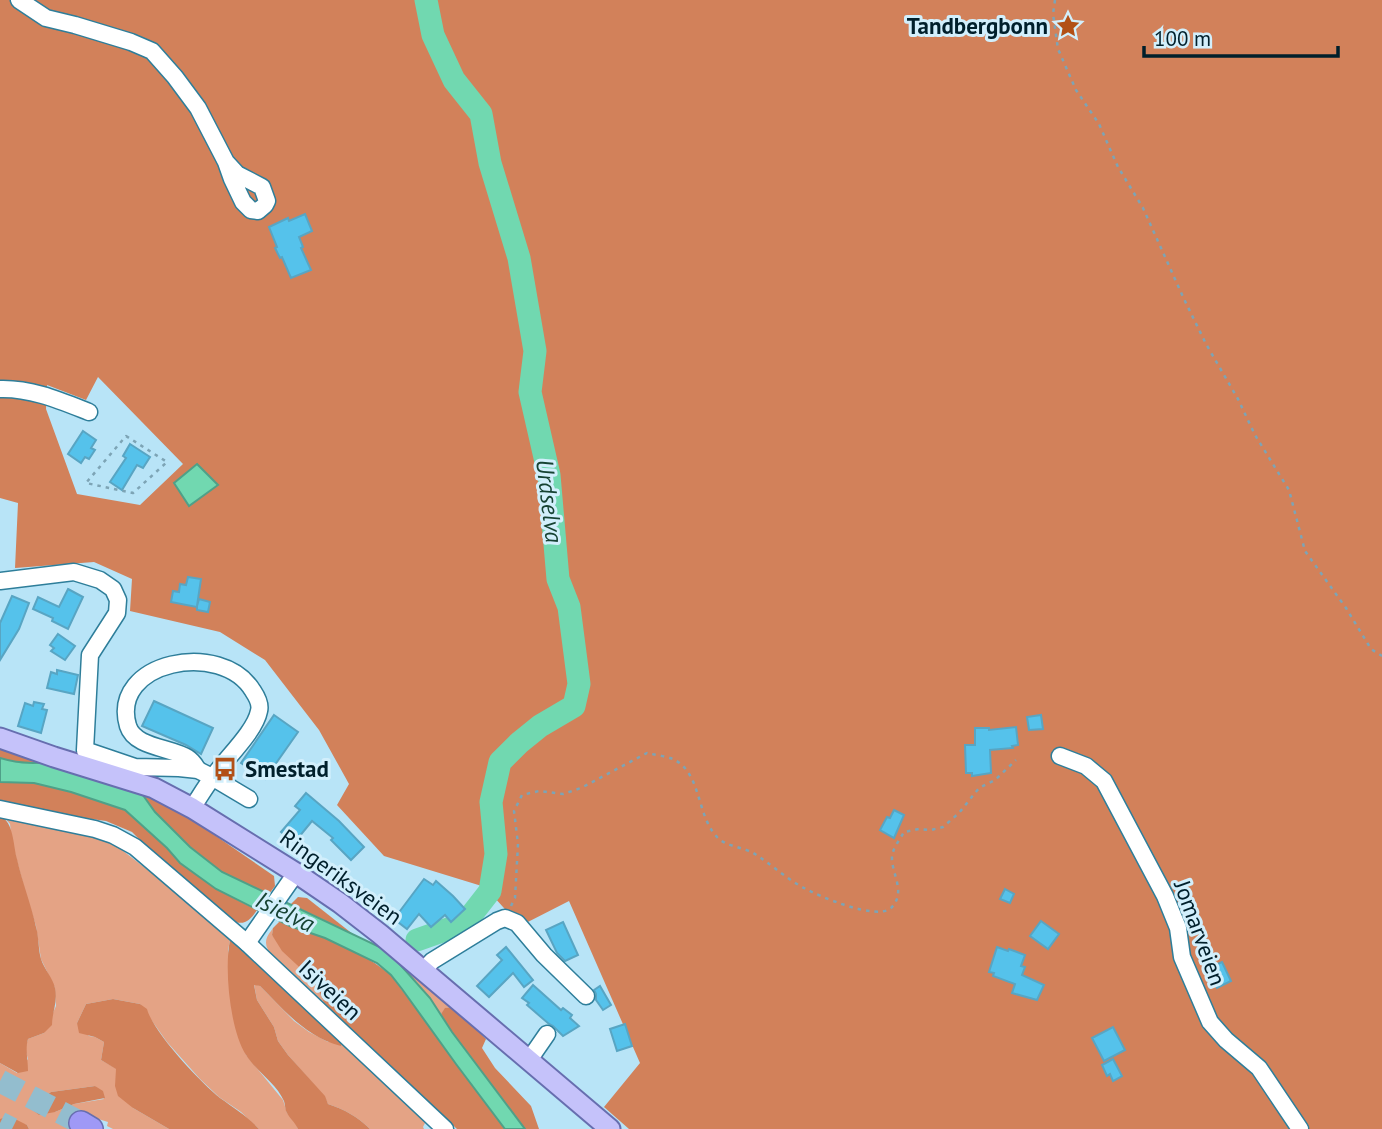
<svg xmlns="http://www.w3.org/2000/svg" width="1382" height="1129" font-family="'PT Sans',sans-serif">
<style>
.green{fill:#e4a385;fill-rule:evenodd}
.forest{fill:#d2815a;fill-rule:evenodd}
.water{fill:#71d8b0;stroke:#4fa088;stroke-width:2}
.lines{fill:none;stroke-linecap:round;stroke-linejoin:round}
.river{stroke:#71d8b0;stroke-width:23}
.building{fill:#55c2eb;stroke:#58a5c3;stroke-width:2}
.highway-tunnel{stroke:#93bdce;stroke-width:23;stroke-dasharray:23 11;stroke-linecap:butt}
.minor-casing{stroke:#2e7e9a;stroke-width:19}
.major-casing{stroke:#676eaf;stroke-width:23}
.highway-casing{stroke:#676eaf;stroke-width:26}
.path{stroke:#7da4b5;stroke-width:2.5;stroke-dasharray:3.5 5;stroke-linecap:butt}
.minor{stroke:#fff;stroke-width:16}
.major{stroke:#c5c2fa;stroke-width:19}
.highway{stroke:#9f99f6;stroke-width:23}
.labels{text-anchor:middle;stroke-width:6;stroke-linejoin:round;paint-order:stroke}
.poi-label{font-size:23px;font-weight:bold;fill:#001f2b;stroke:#d2effc;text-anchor:end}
.street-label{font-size:23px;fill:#001f2b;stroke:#d2effc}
.water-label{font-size:24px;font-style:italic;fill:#164333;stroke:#d2effc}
</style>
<rect width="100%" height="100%" fill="#b8e4f7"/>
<g class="green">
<path d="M4,817L92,835L109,840L175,891L230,940L228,950L246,1055L283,1100L287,1113L296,1123L298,1129H259L241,1112L219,1097L200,1079L167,1042L140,1004L113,999L86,1004L77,1023L89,1036L95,1037L104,1042L101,1060L117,1069L133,1108L169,1129H113L107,1126L108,1122L92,1117L77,1129H29L27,1125L0,1119V1063L17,1073L28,1059L25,1049L28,1039L44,1033L56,1006L55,988L41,959L36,926L25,891L12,842L10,824ZM95,1086L104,1099L74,1104L55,1112L41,1098L51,1092Z"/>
<path d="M273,928L272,935L310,977L318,989L326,1008C313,995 266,959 266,943C266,936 270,933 273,928Z"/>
<polygon points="388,951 453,1007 446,1008 441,1014 430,998"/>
<path d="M254,984L260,986L294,1021L309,1032L328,1042L342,1041L427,1119L423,1127L424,1129H370C357,1116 345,1110 328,1104L324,1096L288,1055L278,1041L274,1027L257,1000Z"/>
</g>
<g class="forest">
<path d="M0,0H1382V1129H629L604,1107L640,1063L569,901L520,926L485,887L384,856L337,805L349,784L319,730L265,660L220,632L130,611L132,579L94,562L15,568L18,503L0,498ZM98,377L183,464L140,505L77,494L46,409L47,385L86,400Z"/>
<path d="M0,746L48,762C32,764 16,763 0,758Z"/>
<path d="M9,781L34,783L71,792L125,810L167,848L180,863L216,889L257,910C250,920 245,926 232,921L164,864L132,832L106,821L70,816L0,803V782Z"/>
<polygon points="140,791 184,814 274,876 275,886 269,894 222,872 190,847 155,812"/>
<path d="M0,816C14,822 13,845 17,859C22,882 31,904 36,927C39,937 38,949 41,959C44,969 53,978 55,988C58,1002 52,1012 52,1025L44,1033L28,1039C25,1050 28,1059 28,1071L18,1073L0,1063Z"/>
<polygon points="298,897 307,898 354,935 291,904"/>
<path d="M280,921C294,928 308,932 322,937C347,946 371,959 391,975L505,1129H457L326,1008L318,989L310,977L282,951L272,935L273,928Z"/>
<path d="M230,940L342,1041L341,1046C306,1037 285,1011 260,986L254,985L257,1000L274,1027L278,1041L288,1055L325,1096L328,1104C345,1110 357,1116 370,1129H298C295,1122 289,1118 286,1111C285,1108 285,1104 284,1101C276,1083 256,1071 246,1055C230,1030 224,969 230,940Z"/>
<path d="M113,999L140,1004L147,1009C153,1032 200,1082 220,1098C234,1108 247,1116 259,1129H169L133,1108L118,1096L115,1086L116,1069L101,1060L104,1042L95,1037L79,1033L77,1023L86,1004Z"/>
<polygon points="453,1007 486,1039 482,1048 495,1068 531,1106 539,1129 525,1129 452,1032 441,1014 445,1008"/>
<polygon points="95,1086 103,1091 105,1098 74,1104 55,1112 39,1115 34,1111 32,1104 51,1092"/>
<polygon points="9,1116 27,1125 29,1129 0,1129 0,1119"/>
</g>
<g class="water">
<polygon points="197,464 218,485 189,506 174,483"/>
<path d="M0,758C16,763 32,764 48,762L140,791L155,812L190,847L222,872L388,951L430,998L452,1032L525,1129H505L456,1064L402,989L391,975L377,963L325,938L290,926L216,889L180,863L167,848L125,810L71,792L34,783L0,782Z"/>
</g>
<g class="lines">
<polyline class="river" points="417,940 465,923 490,891 496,854 491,802 500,762 519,743 540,726 574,706 579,684 569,607 558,579 549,475 530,392 535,351 519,258 490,163 481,114 454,80 433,35 426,0"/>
</g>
<g class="building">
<polygon points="305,214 312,231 299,237 303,247 301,248 311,270 291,278 282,257 280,258 275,248 277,247 269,227 288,218 289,221"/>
<polygon points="83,431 96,440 91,448 95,450 89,459 85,457 81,463 68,454"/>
<polygon points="130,444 150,457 143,468 137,465 122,490 110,482 126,458 123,456"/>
<polygon points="188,577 201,579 197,606 199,599 210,602 208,612 197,610 197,607 171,602 173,591 179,592 180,584 186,585"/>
<polygon points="68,589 83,597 68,629 52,621 53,618 33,609 38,597 59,607"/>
<polygon points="12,596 29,603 19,629 0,660 0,623"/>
<polygon points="58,634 75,646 65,660 51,651 54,648 50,645"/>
<polygon points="57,670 78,675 74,694 47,688 51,672 57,674"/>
<polygon points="154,701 213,728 201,754 186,745 142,726"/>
<polygon points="34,702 44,704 42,709 47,710 41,733 18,726 25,703 33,706"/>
<polygon points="274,715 298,732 265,779 241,763"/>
<polygon points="1041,715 1043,729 1029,730 1027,717"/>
<polygon points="1016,727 1018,745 1012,746 1013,748 990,750 991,773 972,776 972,773 966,773 965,745 975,745 975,728 989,728 989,730"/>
<polygon points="306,793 339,821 364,847 351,860 331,840 333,838 312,821 294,843 281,832 300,810 295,806"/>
<polygon points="894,810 904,815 894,838 880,830 887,817 890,818"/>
<polygon points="424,879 433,885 436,881 453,896 465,909 451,922 445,915 431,927 419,914 407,929 394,919"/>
<polygon points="1005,889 1014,894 1010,903 1000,899"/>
<polygon points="1041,921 1059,934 1048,949 1030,936"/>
<polygon points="563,922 578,955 565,961 557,953 546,930"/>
<polygon points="506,947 533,980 524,987 513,973 489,997 477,986 502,960 497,955"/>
<polygon points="997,947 1008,951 1009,949 1025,955 1021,966 1025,967 1022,975 1044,985 1037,1000 1012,993 1015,984 993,976 994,973 989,972"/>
<polygon points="1222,962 1231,981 1217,988 1208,968"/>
<polygon points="533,985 561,1010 563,1008 572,1015 570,1018 579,1026 563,1036 553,1026 549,1024 527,1005 529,1003 522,998"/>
<polygon points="600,986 611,1005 603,1010 596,1000 596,994 594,990"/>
<polygon points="625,1024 632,1046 617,1051 610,1029"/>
<polygon points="1113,1027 1125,1050 1104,1061 1092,1038"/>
<polygon points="1113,1059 1122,1076 1113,1081 1110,1074 1107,1076 1102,1065"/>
</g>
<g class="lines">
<g class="highway-tunnel">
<polyline points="0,1081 81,1123"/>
<polyline points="0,1123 12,1129"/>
</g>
<g class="minor-casing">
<g id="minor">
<polyline points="19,0 46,18 75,25 131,42 152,51 175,77 198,108 226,162 232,179 243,202 251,210 258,211 265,205 267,201 262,187 237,174 226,162"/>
<path d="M0,389C31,388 61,401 89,412"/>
<polyline points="0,581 74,572 100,580 113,589 118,600 117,613 90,655 85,750 135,767 179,768 198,770 212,777 249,799"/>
<polyline points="1060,756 1086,766 1104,781 1165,896 1178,928 1182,957 1210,1022 1226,1040 1259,1068 1300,1129"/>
<path d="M192,808C199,798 205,787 213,777C225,759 255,732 259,711C261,704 257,697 253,691C222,639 109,661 128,726C135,748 171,747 188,758C193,761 195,765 198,770"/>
<polyline points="0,809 95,829 113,835 135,847 247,943 445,1129"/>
<polyline points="247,943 296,873"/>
<polyline points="424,970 432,961 497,921 505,918 517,923 544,955 586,996"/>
<polyline points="529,1060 547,1034"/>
</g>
</g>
<g class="major-casing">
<polyline id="major" points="0,738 54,757 154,788 192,808 296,873 340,903 380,934 610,1129"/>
</g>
<g class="highway-casing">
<polyline id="highway" points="81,1123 91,1129"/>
</g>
<g class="path">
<polyline points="1055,0 1053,14 1058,49 1076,90 1099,124 1118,167 1143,208 1184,299 1206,344 1238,399 1255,435 1289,490 1305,551 1346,608 1371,649 1382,656"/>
<polygon points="126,436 167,462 133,493 86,483"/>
<path d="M511,906L515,898L518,844L514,811L522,795L539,791L563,794L581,788L647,753C655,755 665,756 673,759C702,773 696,815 717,837C726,847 744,847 755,854C772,865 787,879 804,888C818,896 877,921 891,908C907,892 891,874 892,856C893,848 900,839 904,832L919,829L931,830L943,827L959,813L979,788L995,780L1016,760"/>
</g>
<use href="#minor" class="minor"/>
<use href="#major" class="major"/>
<use href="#highway" class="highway"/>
</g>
<defs>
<g id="sight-bare" transform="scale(1.89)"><path d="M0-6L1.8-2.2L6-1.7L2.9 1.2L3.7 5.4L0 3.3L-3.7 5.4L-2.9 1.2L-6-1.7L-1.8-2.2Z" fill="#b25016" stroke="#d2effc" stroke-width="2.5" paint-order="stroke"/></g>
<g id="bus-bare" transform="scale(1.89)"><path d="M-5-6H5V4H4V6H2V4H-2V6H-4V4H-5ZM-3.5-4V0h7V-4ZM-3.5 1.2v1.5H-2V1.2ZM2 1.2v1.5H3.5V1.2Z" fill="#b25016" stroke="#d2effc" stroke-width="2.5" paint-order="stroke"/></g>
</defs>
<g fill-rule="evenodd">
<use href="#sight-bare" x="1068" y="26"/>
<use href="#bus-bare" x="225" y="769"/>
</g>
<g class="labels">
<g class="poi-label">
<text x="1048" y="34">Tandbergbonn</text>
<text x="245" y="777" text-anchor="start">Smestad</text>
</g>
<g class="street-label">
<text transform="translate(341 877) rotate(36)" y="8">Ringeriksveien</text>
<text transform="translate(1200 933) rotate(70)" y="8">Jomarveien</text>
<text transform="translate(330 990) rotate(43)" y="8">Isiveien</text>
</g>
<g class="water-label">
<text transform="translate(549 501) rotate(83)" y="8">Urdselva</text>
<text transform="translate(285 912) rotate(26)" y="8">Isielva</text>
</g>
</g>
<path d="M1144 46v10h194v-10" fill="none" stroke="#001f2b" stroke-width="3.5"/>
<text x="1154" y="46" font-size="21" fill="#001f2b" stroke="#d2effc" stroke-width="5" paint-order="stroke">100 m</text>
</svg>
